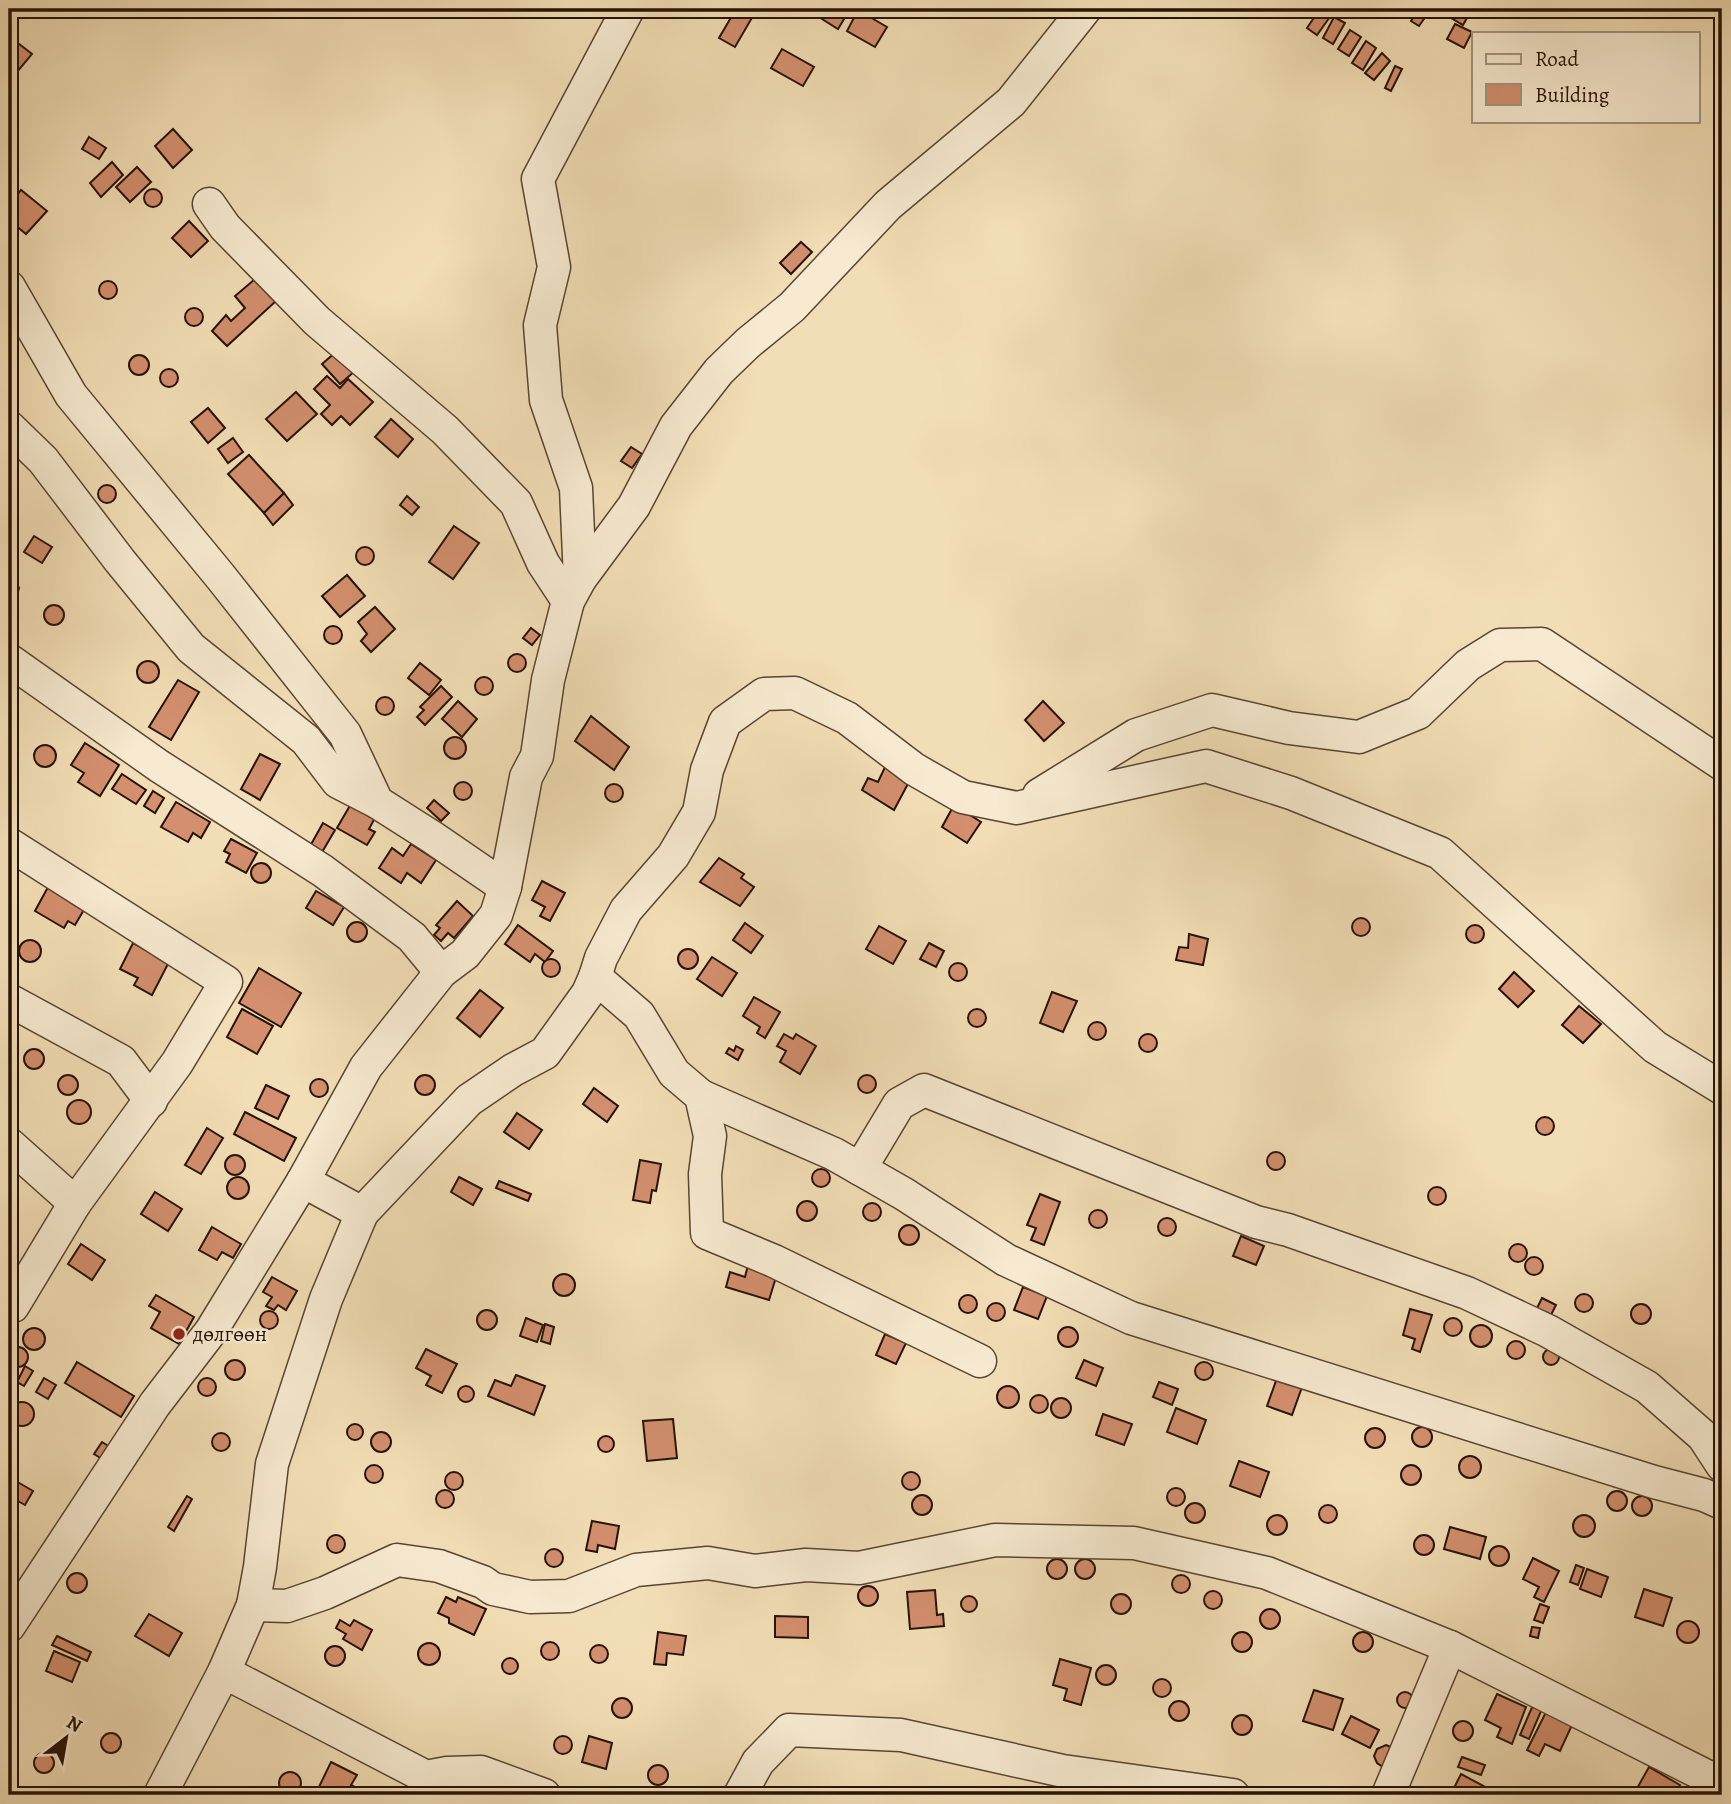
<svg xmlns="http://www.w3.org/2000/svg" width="1731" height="1804" font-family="Alegreya,serif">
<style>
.building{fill:#d38f6e;stroke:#251206;stroke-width:2}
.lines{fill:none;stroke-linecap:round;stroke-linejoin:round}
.minor-casing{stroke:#584532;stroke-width:35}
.minor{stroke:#f7ead0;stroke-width:32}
.poi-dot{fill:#8f2418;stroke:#f7ead0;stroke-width:2.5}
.labels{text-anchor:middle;stroke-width:5;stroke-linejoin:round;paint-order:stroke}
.poi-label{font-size:21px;fill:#251206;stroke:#f7ead0;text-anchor:start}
</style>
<rect width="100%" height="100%" fill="#f2deb6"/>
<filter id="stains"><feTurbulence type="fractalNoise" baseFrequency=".00286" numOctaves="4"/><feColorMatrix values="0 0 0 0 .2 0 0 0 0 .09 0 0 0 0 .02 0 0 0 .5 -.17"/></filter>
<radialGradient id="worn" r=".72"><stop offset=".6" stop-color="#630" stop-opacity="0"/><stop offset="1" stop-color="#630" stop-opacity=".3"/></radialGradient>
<g class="building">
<polygon points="736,9 757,9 735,47 719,38"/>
<polygon points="828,9 850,9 838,29 822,19"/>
<polygon points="1320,9 1332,14 1317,35 1307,28"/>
<polygon points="1419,9 1431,9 1419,26 1411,21"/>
<polygon points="1443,9 1472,9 1463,25 1441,12"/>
<polygon points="858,10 887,27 875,47 847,31"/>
<polygon points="1334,17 1345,23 1333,44 1323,38"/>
<polygon points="1455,24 1472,32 1464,48 1447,39"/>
<polygon points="1350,30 1361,37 1349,56 1338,49"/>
<polygon points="14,40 32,54 17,72 9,65 9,46"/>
<polygon points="1366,41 1376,48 1363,70 1352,63"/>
<polygon points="782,49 814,67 803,86 771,68"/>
<polygon points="1382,53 1390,61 1374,80 1365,73"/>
<polygon points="1395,66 1402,69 1391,91 1385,88"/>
<polygon points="173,129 192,150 173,168 155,146"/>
<polygon points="89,137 106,148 99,159 82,149"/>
<polygon points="112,162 123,175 101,197 90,183"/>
<polygon points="137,167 151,182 130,202 116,187"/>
<polygon points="9,188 17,195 21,190 47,211 26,234 9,220"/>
<circle cx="153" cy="198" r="9"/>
<polygon points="189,221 208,241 191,257 172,238"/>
<polygon points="801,242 812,252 791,274 780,263"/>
<polygon points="255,279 276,301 227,346 212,331 226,315 231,321 245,308 235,296"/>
<circle cx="108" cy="290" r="9"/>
<circle cx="194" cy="317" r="9"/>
<polygon points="337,351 355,371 340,384 322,364"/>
<circle cx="139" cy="365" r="10"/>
<circle cx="169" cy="378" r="9"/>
<polygon points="327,376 340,388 348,379 373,402 350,425 341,416 332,425 321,414 330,405 314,389"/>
<polygon points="296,392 317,414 287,441 266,419"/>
<polygon points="208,408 225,428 208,443 191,422"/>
<polygon points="391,419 413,439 398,457 375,437"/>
<polygon points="233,438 243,452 228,463 218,449"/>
<polygon points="631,447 642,454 632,468 621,461"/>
<polygon points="249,455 284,493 264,513 228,474"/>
<polygon points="9,470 14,473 17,478 15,485 9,489"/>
<circle cx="107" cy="494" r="9"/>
<polygon points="284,493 293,505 273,525 264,513"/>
<polygon points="407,496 419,507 412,515 400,505"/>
<polygon points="454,526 479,543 453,579 429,562"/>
<polygon points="34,536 52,547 42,563 24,552"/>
<circle cx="365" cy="556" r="9"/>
<polygon points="347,575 365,596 340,617 322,596"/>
<polygon points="9,577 16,581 19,588 17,595 9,600"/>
<circle cx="54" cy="615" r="10"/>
<polygon points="375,607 395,629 371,652 361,641 367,634 358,622"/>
<circle cx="333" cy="635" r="9"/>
<polygon points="531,628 540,635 532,645 523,638"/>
<circle cx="517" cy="663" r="9"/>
<circle cx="148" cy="672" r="11"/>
<polygon points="420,663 441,680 429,695 408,678"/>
<circle cx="484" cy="686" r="9"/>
<polygon points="178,680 199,692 171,740 149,727"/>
<polygon points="441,686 452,697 425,725 417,717 424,710 420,707"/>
<circle cx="385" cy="706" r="9"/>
<polygon points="458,701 477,719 462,737 442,719"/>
<polygon points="1043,701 1064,723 1044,741 1025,720"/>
<polygon points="591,716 629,747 614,770 575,741"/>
<circle cx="455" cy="748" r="11"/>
<polygon points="85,743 119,765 100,796 78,782 84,773 71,765"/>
<circle cx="45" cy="756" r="11"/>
<polygon points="260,754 280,764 260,800 241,789"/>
<polygon points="885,767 910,780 894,810 862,790 868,778 878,782"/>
<polygon points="122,774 146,790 136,804 112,789"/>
<circle cx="463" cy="791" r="9"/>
<circle cx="614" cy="793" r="9"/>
<polygon points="153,791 164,798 155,813 144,806"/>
<polygon points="434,800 449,813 441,821 427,808"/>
<polygon points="176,802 210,822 201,838 193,833 188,842 161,827"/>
<polygon points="352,802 376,816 369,829 375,832 367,845 337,828"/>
<polygon points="954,805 981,822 967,843 942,827"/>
<polygon points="323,823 335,830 321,854 309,848"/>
<polygon points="231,839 257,853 246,873 226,862 230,854 224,851"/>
<polygon points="411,844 436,860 421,883 407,873 401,883 379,868 392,848 403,856"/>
<polygon points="719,858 744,874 741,878 754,887 740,906 700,882"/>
<circle cx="261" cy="873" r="10"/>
<polygon points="542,881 565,893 550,921 540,916 545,907 532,900"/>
<polygon points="48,887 85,908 75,925 68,921 64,928 35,911"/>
<polygon points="316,891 344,907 333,925 306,908"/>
<polygon points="457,901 473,916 454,938 448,933 441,941 434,935 440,928 436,925"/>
<circle cx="1361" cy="927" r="9"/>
<circle cx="357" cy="932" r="10"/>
<polygon points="745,923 763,936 751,953 733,940"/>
<circle cx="1475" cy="934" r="9"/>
<polygon points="518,925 553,951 545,962 535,954 530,962 505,944"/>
<polygon points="879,926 906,941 893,964 866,949"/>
<polygon points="1189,934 1208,939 1203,965 1176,960 1179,947 1188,948"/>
<circle cx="30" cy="951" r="11"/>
<polygon points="133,943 169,962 152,995 134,985 138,978 120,969"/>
<polygon points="929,943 944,951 936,967 920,959"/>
<circle cx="688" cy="959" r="10"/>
<polygon points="712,957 737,973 722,996 697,979"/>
<circle cx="551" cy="968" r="9"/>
<circle cx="958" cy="972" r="9"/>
<polygon points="259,968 301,993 281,1027 239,1003"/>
<polygon points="1514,972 1534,991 1518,1007 1499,989"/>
<polygon points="480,990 503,1008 480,1037 457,1018"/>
<polygon points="1052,992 1077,1001 1063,1032 1040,1023"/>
<polygon points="754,997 780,1012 765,1038 757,1033 760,1027 743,1016"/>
<polygon points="1579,1006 1601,1024 1583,1043 1562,1025"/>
<circle cx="977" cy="1018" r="9"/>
<polygon points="242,1009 273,1026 257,1054 227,1037"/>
<circle cx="1097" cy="1031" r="9"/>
<polygon points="784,1034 793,1039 796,1034 816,1046 800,1074 780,1062 786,1051 777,1046"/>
<circle cx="1148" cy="1043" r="9"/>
<polygon points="736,1046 743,1050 738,1060 726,1053 729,1048 734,1051"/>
<circle cx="34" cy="1059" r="10"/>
<circle cx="867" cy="1084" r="9"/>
<circle cx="68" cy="1085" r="10"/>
<circle cx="425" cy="1085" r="10"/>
<circle cx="319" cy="1088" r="9"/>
<polygon points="266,1085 289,1096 278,1119 255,1108"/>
<polygon points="594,1088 618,1106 607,1122 583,1104"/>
<circle cx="79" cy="1112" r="12"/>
<polygon points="245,1112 296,1138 284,1161 234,1134"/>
<polygon points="517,1113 542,1130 529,1149 504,1132"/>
<circle cx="1545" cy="1126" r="9"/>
<polygon points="207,1128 223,1138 201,1174 185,1165"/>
<circle cx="1276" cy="1161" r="9"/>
<circle cx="235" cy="1165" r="10"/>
<polygon points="640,1160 661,1164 656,1191 652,1190 650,1203 633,1200"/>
<circle cx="821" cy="1178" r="9"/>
<polygon points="459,1177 482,1189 473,1205 451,1192"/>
<circle cx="238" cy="1188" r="11"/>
<polygon points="499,1181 531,1194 528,1201 496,1188"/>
<circle cx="1437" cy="1196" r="9"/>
<polygon points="155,1192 182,1209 168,1231 141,1214"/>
<polygon points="1040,1194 1060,1202 1044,1245 1031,1240 1036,1228 1027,1225"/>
<circle cx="807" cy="1211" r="10"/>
<circle cx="872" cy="1212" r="9"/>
<circle cx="1098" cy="1219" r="9"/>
<circle cx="1167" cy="1227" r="9"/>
<circle cx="909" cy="1235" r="10"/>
<polygon points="212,1227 241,1244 233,1258 222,1252 217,1260 199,1250"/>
<polygon points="1241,1236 1264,1246 1256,1265 1233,1256"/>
<circle cx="1518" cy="1253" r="9"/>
<polygon points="81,1244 105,1260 92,1280 68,1264"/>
<circle cx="1534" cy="1266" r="9"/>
<polygon points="748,1265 777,1274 769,1300 726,1287 730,1272 745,1277"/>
<circle cx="564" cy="1285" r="11"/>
<polygon points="272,1277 297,1291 286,1310 278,1305 274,1310 266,1306 272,1297 263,1292"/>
<polygon points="1023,1287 1047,1296 1038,1319 1014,1310"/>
<circle cx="1584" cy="1303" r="9"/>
<circle cx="968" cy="1304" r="9"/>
<polygon points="156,1295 194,1317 179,1344 151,1328 160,1312 149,1306"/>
<polygon points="1542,1298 1556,1305 1550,1317 1536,1310"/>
<circle cx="996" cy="1312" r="9"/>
<circle cx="1641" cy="1314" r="10"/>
<polygon points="1410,1309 1432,1315 1420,1352 1412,1349 1415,1339 1403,1335"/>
<circle cx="487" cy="1320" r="10"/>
<circle cx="269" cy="1320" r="9"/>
<polygon points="526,1318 543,1325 537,1342 520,1336"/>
<circle cx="1453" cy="1327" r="9"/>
<polygon points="545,1324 554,1327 550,1344 541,1341"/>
<circle cx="1481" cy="1336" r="11"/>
<circle cx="1068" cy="1337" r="10"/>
<circle cx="34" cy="1339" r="11"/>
<polygon points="885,1334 906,1343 896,1364 876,1355"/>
<circle cx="1516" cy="1350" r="9"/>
<circle cx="18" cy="1357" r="10"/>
<polygon points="426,1349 457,1364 442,1393 426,1385 431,1376 416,1368"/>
<circle cx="1551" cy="1357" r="8"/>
<circle cx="235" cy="1370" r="10"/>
<polygon points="1084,1360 1103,1368 1096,1386 1076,1378"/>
<polygon points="77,1362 134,1396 121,1417 65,1383"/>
<circle cx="1204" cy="1371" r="9"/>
<polygon points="25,1366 33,1371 24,1386 17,1382"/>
<polygon points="516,1375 545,1386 534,1415 488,1396 495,1380 511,1386"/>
<circle cx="207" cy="1387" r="9"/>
<polygon points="44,1378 56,1385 48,1399 36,1392"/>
<polygon points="1277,1378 1302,1387 1292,1415 1267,1406"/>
<polygon points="1159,1382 1178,1389 1172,1405 1153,1397"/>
<circle cx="466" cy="1394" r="8"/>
<circle cx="1008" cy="1397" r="11"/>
<circle cx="1039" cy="1404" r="9"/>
<circle cx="1061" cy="1408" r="10"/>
<circle cx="22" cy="1414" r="12"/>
<polygon points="1176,1408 1206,1420 1197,1444 1167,1432"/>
<polygon points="1103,1414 1132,1424 1124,1445 1096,1435"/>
<polygon points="673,1419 677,1458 647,1461 643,1421"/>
<circle cx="355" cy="1432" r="8"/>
<circle cx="1422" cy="1437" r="10"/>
<circle cx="1375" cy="1438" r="10"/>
<circle cx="381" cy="1442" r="10"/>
<circle cx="221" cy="1442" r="9"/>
<circle cx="606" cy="1444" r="8"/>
<polygon points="102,1442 110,1447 102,1459 94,1454"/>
<circle cx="1470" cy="1467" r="11"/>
<polygon points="1239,1461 1269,1472 1260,1497 1230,1486"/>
<circle cx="374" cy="1474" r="9"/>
<circle cx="1411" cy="1475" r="10"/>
<circle cx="911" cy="1481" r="9"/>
<circle cx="454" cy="1481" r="9"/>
<polygon points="9,1477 33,1491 25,1505 9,1496"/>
<circle cx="1176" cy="1497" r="9"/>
<circle cx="445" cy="1499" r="9"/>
<circle cx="1617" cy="1501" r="10"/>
<circle cx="922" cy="1505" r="10"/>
<circle cx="1642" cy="1506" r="10"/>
<polygon points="187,1496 192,1499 174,1531 168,1527"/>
<circle cx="1195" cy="1513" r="10"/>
<circle cx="1328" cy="1514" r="9"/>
<circle cx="1277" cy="1525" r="10"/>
<circle cx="1584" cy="1526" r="11"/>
<polygon points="592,1521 619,1526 615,1549 598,1545 597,1552 586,1550"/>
<polygon points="1450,1527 1486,1537 1480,1559 1444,1549"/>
<circle cx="336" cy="1544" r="9"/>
<circle cx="1424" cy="1545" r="10"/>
<circle cx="1499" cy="1556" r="10"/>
<circle cx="554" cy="1558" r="9"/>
<polygon points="1533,1558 1559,1571 1544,1602 1534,1597 1539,1587 1523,1579"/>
<circle cx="1085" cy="1569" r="10"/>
<circle cx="1057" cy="1569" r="10"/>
<polygon points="1576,1565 1584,1568 1578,1585 1570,1582"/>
<polygon points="1587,1569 1608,1577 1601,1597 1580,1589"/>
<circle cx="77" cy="1583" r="10"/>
<circle cx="1181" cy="1584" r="9"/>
<circle cx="868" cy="1596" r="10"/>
<polygon points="1644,1589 1672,1598 1663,1626 1635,1617"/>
<polygon points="935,1590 937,1615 943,1614 944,1626 910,1629 907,1592"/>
<circle cx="1213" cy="1600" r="9"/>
<circle cx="1121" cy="1604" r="10"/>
<circle cx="969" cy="1604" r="8"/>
<polygon points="446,1597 456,1602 458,1597 486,1609 474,1635 449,1623 449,1618 438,1613"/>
<polygon points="1540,1604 1549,1607 1543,1623 1534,1620"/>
<circle cx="1270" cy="1619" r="10"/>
<polygon points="149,1614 182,1633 169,1656 135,1636"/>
<polygon points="775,1616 808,1617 808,1638 775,1637"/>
<polygon points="340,1620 350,1626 354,1620 372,1630 362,1650 343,1639 346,1634 336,1628"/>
<circle cx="1688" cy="1632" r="11"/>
<polygon points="1532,1627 1540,1628 1538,1638 1530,1636"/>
<circle cx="1363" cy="1642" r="10"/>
<circle cx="1242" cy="1642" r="10"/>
<polygon points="658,1632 686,1636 683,1655 667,1653 666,1665 654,1664"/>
<polygon points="57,1636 91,1652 87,1661 52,1645"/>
<circle cx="550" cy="1651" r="9"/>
<circle cx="429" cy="1654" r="11"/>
<circle cx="599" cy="1654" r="9"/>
<circle cx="335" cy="1656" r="10"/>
<polygon points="54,1651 80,1662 72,1682 46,1671"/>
<circle cx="510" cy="1666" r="8"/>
<polygon points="1060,1659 1091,1668 1081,1705 1064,1700 1067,1689 1053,1685"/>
<circle cx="1106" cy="1675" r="10"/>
<circle cx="1162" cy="1688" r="9"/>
<polygon points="1314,1690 1343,1699 1333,1730 1303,1721"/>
<circle cx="1405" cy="1700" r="8"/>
<polygon points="1497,1694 1526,1707 1512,1744 1497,1737 1501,1728 1485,1720"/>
<circle cx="622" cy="1708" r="10"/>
<circle cx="1179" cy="1711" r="10"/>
<polygon points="1533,1705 1542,1709 1529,1739 1520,1735"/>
<polygon points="1547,1710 1573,1723 1560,1751 1545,1744 1539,1756 1527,1750"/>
<circle cx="1242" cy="1725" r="10"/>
<polygon points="1351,1716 1379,1730 1370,1748 1342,1734"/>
<circle cx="1463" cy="1731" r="10"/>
<circle cx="111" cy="1743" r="10"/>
<circle cx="563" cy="1745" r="9"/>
<polygon points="589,1736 612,1743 606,1769 582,1762"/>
<polygon points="1386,1745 1393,1748 1383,1767 1377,1763 1374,1756 1377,1749"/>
<circle cx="44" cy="1763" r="10"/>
<polygon points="1462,1757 1485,1765 1481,1775 1458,1767"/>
<polygon points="331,1762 357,1775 351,1785 362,1791 360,1795 325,1795 317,1791"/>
<circle cx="658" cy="1775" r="10"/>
<polygon points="1649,1767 1680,1785 1674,1795 1641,1795 1635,1792"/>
<circle cx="290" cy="1783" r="11"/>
<polygon points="1461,1774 1491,1790 1489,1795 1451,1794"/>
<polygon points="461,1785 478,1791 476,1795 457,1795"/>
<polygon points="828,1788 834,1790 837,1795 819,1795 823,1789"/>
</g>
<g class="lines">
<g class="minor-casing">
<g id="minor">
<polyline points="209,204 225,227 317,321 445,430 516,503 543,563 568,601"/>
<polyline points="9,287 71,395 220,576 345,734 377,802 432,837 505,887"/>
<polyline points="9,427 43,460 120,561 191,648 306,740 338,782 377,802"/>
<polyline points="580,579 576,488 546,400 540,325 554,267 538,179 628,9"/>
<polyline points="9,660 159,766 323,871 412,937 441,972"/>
<polyline points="1039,795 1136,735 1212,710 1289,728 1359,737 1418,713 1468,665 1500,645 1542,644 1722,764"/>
<polyline points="9,844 226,982 177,1063 75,1203 13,1306 9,1306"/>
<polyline points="595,977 601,958 626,910 673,856 699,812 707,770 725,722 764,694 795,693 847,718 914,769 963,797 1017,808 1206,766 1291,793 1440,853 1655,1047 1722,1088"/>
<polyline points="9,1000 121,1061 151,1101"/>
<polyline points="701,1096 834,1154 904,1194 1006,1260 1131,1318 1654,1482 1704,1495 1722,1503"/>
<polyline points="9,1144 75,1203"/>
<polyline points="860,1169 899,1104 924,1090 1256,1222 1288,1230 1467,1293 1548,1331 1647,1387 1703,1436 1722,1465"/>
<polyline points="303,1181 362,1213 469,1100 513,1070 545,1053 588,993 595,977 639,1015 674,1073 701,1096 710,1136 705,1174 707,1233 774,1261 980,1361"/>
<polyline points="253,1605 287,1606 325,1593 397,1560 439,1566 483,1582 493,1589 530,1597 569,1596 636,1570 708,1563 755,1571 806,1565 859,1568 995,1540 1134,1543 1267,1573 1450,1647 1722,1784"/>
<polyline points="9,1626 155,1404 211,1331 303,1181 366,1067 441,972 465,954 496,915 505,887 526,777 537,756 548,680 568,601 580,579 634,506 676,426 719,371 748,343 792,307 888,205 1011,102 1085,9"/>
<polyline points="224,1672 426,1777 447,1773 481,1772 544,1795"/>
<polyline points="160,1795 224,1672 253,1605 260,1567 272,1464 326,1299 362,1213"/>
<polyline points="740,1795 758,1762 789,1730 901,1735 1063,1771 1233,1795"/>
<polyline points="1388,1795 1450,1647"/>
</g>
</g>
<use href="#minor" class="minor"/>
</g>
<circle class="poi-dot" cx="179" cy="1334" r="7"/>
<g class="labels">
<g class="poi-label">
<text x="193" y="1341">дөлгөөн</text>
</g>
</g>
<rect width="1731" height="1804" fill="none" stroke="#f2deb6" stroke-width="35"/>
<rect x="10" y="10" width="1710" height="1783" fill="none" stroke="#251206" stroke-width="3.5"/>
<rect x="18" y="18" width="1696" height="1769" fill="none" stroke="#251206" stroke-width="2"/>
<rect x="1472" y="32" width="228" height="91" fill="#f7ead0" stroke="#a3947f" stroke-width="2"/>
<rect x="1486" y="54" width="35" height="10" fill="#f7ead0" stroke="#a3947f" stroke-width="2"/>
<text x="1535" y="66" font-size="21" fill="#251206">Road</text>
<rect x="1486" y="84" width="35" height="21" fill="#d38f6e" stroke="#a3947f" stroke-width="2"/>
<text x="1535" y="102" font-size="21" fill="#251206">Building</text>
<g transform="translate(66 1738) rotate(31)" stroke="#f7ead0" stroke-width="5" paint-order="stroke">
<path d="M0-5L12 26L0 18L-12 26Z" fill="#251206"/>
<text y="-10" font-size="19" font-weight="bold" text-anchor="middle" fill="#251206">N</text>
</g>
<rect width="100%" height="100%" filter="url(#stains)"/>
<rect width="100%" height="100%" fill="url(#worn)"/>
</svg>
